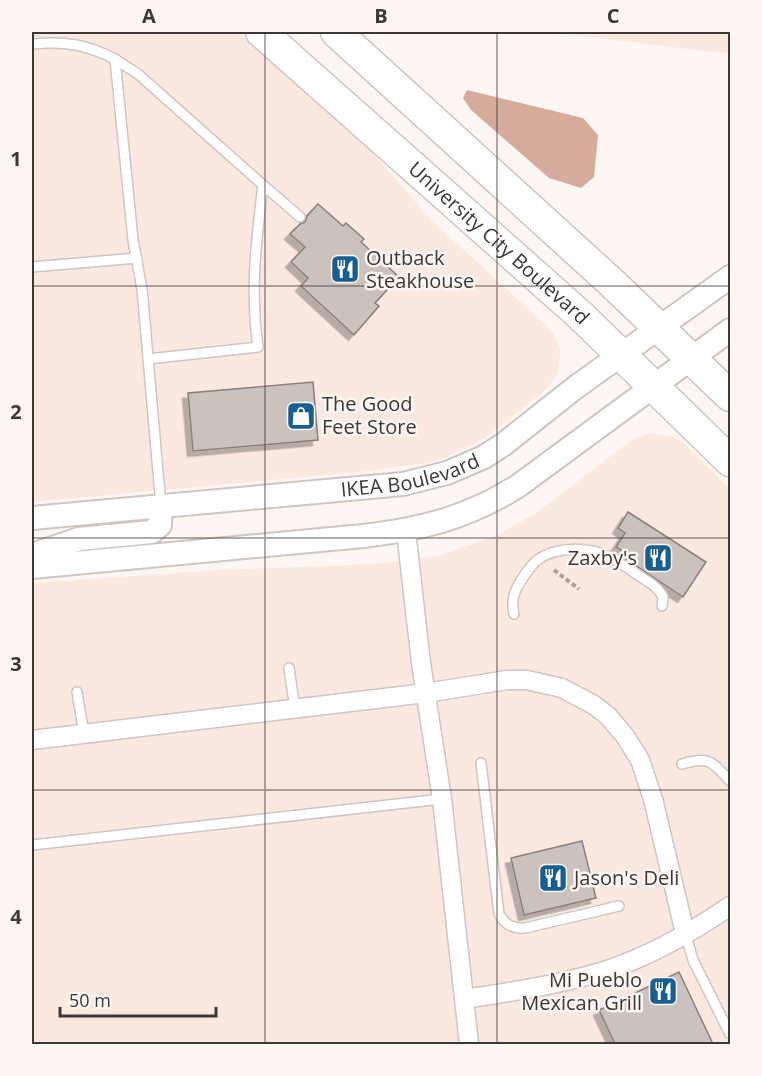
<svg xmlns="http://www.w3.org/2000/svg" width="762" height="1076" font-family="'Open Sans',sans-serif">
<style>
.built{fill:#fbe8e1}
.forest{fill:#d5ac9c}
.building{fill:#cbc1bd;stroke:#89807c;stroke-width:1.5;filter:url(#shadow)}
.lines{fill:none;stroke-linecap:round;stroke-linejoin:round}
.service-casing{stroke:#cfc5c1;stroke-width:12}
.minor-casing{stroke:#cfc5c1;stroke-width:21}
.tertiary-casing{stroke:#cfc5c1;stroke-width:26}
.primary-casing{stroke:#cfc5c1;stroke-width:33}
.path{stroke:#a7a19d;stroke-width:4;stroke-dasharray:4.5 3;stroke-linecap:butt}
.service{stroke:#fff;stroke-width:9}
.minor{stroke:#fff;stroke-width:18}
.tertiary{stroke:#fff;stroke-width:22}
.primary{stroke:#fff;stroke-width:30}
.grid{fill:none;stroke:#3c3836;stroke-width:1.5;stroke-opacity:0.55}
.labels{text-anchor:middle;stroke-width:5;stroke-linejoin:round;paint-order:stroke}
.street-label{font-size:20px;fill:#3c3836;stroke:#fef6f2}
.poi-label{font-size:20px;fill:#3c3836;stroke:#fef6f2;text-anchor:start}
.neatline{fill:none;stroke:#3c3836;stroke-width:2}
.grid-label{font-size:20px;text-anchor:middle;font-weight:bold;fill:#3c3836}
</style>
<defs>
<filter id="shadow"><feDropShadow dx="-5.5" dy="5.5" stdDeviation="0" flood-color="#0004"/></filter>
</defs>
<rect width="100%" height="100%" fill="#fef6f2"/>
<g class="built">
<polygon points="32,32 238,32 370,150 433,222 547,326 554,334 560,350 559,367 556,377 543,392 484,439 449,456 427,463 369,471 32,502"/>
<polygon points="546,32 730,32 730,54"/>
<polygon points="650,433 671,436 684,443 730,489 730,1044 32,1044 32,583 220,570 375,564 438,556 497,535 536,513 633,439"/>
</g>
<polygon class="forest" points="467,90 583,118 598,135 594,177 581,188 549,178 471,110 463,98"/>
<g class="building">
<polygon points="318,204 343,226 346,223 364,239 361,242 399,277 375,303 379,306 354,335 301,286 308,278 291,262 305,247 290,234 300,224 305,222 307,216"/>
<polygon points="313,382 318,440 193,451 188,393"/>
<polygon points="628,512 706,562 683,597 623,557 626,553 616,547 625,533 618,528"/>
<polygon points="582,841 596,898 524,915 511,858"/>
<polygon points="679,972 713,1044 615,1044 599,1010"/>
</g>
<g class="lines">
<g class="service-casing">
<g id="service">
<path d="M32,44C65,41 85,44 115,59L133,240L142,289L161,506"/>
<path d="M115,59L138,74L263,185C256,241 250,291 258,347L148,359"/>
<polyline points="263,185 300,217"/>
<polyline points="32,267 137,258"/>
<path d="M514,614C511,600 514,591 522,579C526,573 531,566 536,561C556,545 591,547 612,558C620,563 628,568 635,573C645,580 658,586 663,597L662,606"/>
<polyline points="289,668 295,709"/>
<polyline points="77,692 84,734"/>
<path d="M481,763L499,914C505,925 513,929 525,928L619,906"/>
<path d="M682,764C710,756 711,761 730,781"/>
<polyline points="32,845 442,799"/>
<polyline points="685,933 693,960 730,1034"/>
</g>
</g>
<g class="minor-casing">
<g id="minor">
<polyline points="406,531 421,663 442,799 469,1044"/>
<polyline points="32,740 426,693 507,680 527,680 562,688 594,705 608,716 625,736 640,760 653,799 685,933"/>
<path d="M464,999C511,992 558,985 604,971C649,957 692,932 730,906"/>
</g>
</g>
<g class="tertiary-casing">
<g id="tertiary">
<path id="s1" d="M32,518L403,484L447,473L484,457L504,444L576,387L730,277"/>
<polyline points="32,555 79,539 152,532 160,525 161,506"/>
<path d="M32,567L363,536C422,529 467,518 518,486L730,330"/>
</g>
</g>
<g class="primary-casing">
<g id="primary">
<path id="s2" d="M261,32L580,315L730,461"/>
<polyline points="336,32 612,283 730,396"/>
</g>
</g>
<polyline class="path" points="554,570 579,589"/>
<use href="#service" class="service"/>
<use href="#minor" class="minor"/>
<use href="#tertiary" class="tertiary"/>
<use href="#primary" class="primary"/>
</g>
<path class="grid" d="M265,32V1044M497,32V1044M32,286H730M32,538H730M32,790H730"/>
<defs>
<g id="restaurant-square" transform="scale(1.5)"><rect x="-9" y="-9" width="18" height="18" rx="4" fill="#175f93" stroke="#fef6f2"/><path d="M-5-6h1v4h1v-4h1v4h1v-4h1v5L-1.5 .5V6h-2V.5L-5-1ZM5-6V6H3V1.5H1.5Q1.5-4 5-6Z" fill="#fff"/></g>
<g id="shop-square" transform="scale(1.5)"><rect x="-9" y="-9" width="18" height="18" rx="4" fill="#175f93" stroke="#fef6f2"/><path d="M-5-2.5h2.3a2.7 3.5 0 0 1 5.4 0H5L5.5 6h-11ZM-1.5-2.5h3a1.5 2.3 0 0 0-3 0Z" fill="#fff"/></g>
</defs>
<g fill-rule="evenodd">
<use href="#restaurant-square" x="345" y="269"/>
<use href="#shop-square" x="301" y="416"/>
<use href="#restaurant-square" x="658" y="558"/>
<use href="#restaurant-square" x="553" y="878"/>
<use href="#restaurant-square" x="663" y="991"/>
</g>
<g class="labels">
<g class="street-label">
<text dy="7" stroke="none"><textPath href="#s2" startOffset="318">University City Boulevard</textPath></text>
<text dy="7" stroke="none"><textPath href="#s1" startOffset="381">IKEA Boulevard</textPath></text>
</g>
<g class="poi-label">
<text x="366" y="265">Outback<tspan x="366" dy="23">Steakhouse</tspan></text>
<text x="322" y="411">The Good<tspan x="322" dy="23">Feet Store</tspan></text>
<text x="637" y="565" text-anchor="end">Zaxby's</text>
<text x="574" y="885">Jason's Deli</text>
<text x="642" y="987" text-anchor="end">Mi Pueblo<tspan x="642" dy="23">Mexican Grill</tspan></text>
</g>
</g>
<rect width="762" height="1076" fill="none" stroke="#fef6f2" stroke-width="66"/>
<path d="M60 1007v9h156v-9" fill="none" stroke="#3c3836" stroke-width="3"/>
<text x="69" y="1007" font-size="18" fill="#3c3836" stroke="#fef6f2" stroke-width="4.5" paint-order="stroke">50 m</text>
<rect x="33" y="33" width="696" height="1010" class="neatline"/>
<g class="grid-label">
<text x="149" y="23">A</text>
<text x="381" y="23">B</text>
<text x="613" y="23">C</text>
<text x="16" y="166">1</text>
<text x="16" y="419">2</text>
<text x="16" y="671">3</text>
<text x="16" y="924">4</text>
</g>
</svg>
